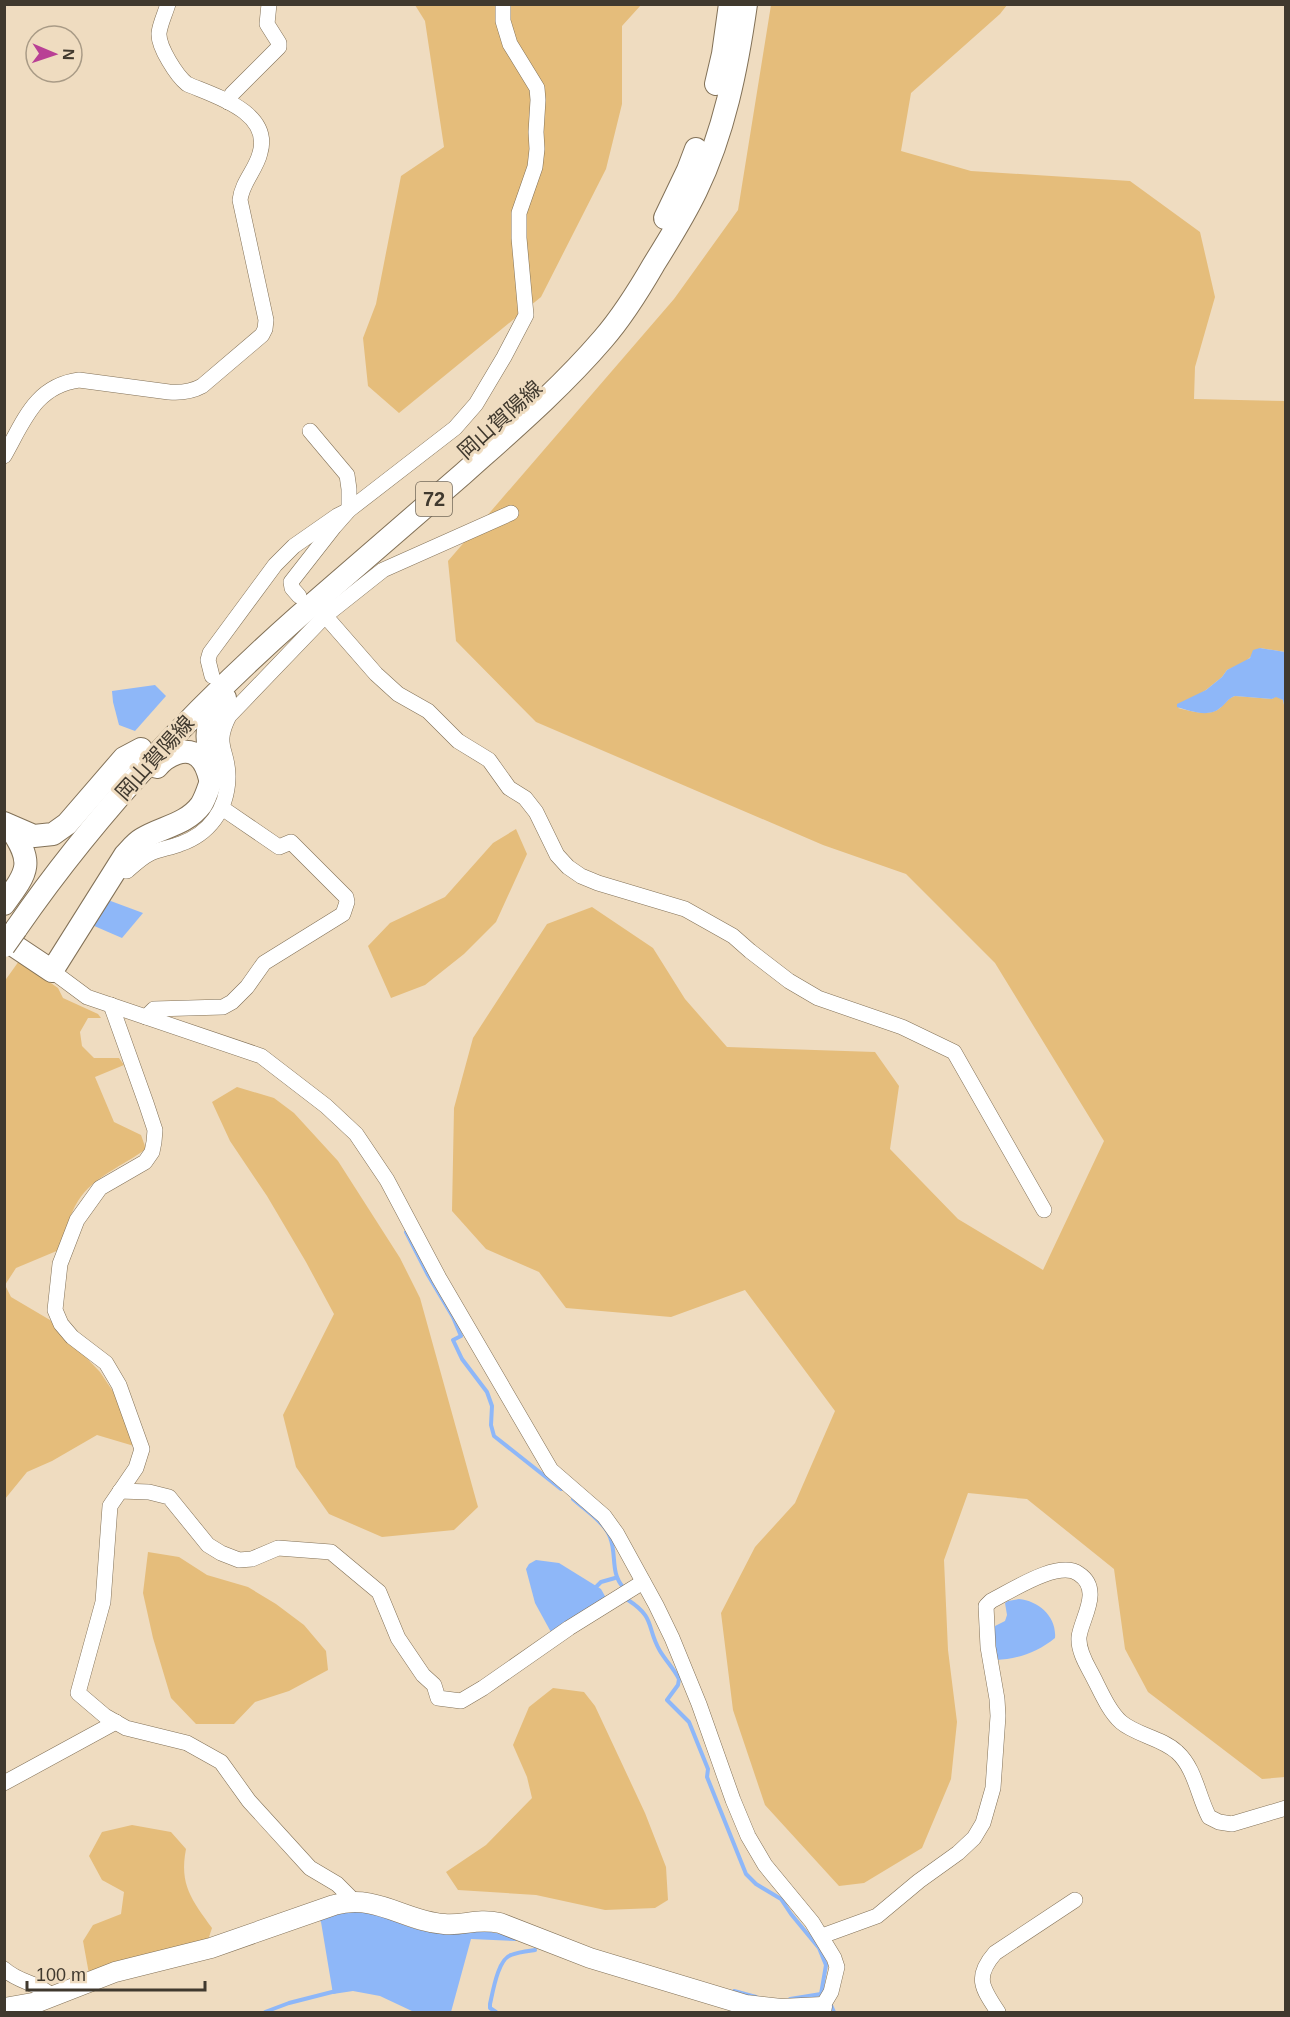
<svg xmlns="http://www.w3.org/2000/svg" width="1290" height="2017" font-family="Arial,'Noto Sans JP',sans-serif">
<style>
.green{fill:#e5bd7b}
.water{fill:#8eb7f8}
.lines{fill:none;stroke-linecap:round;stroke-linejoin:round}
.stream{stroke:#8eb7f8;stroke-width:4}
.street-casing{stroke:#827157;stroke-width:16}
.secondary-casing{stroke:#827157;stroke-width:21}
.primary-casing{stroke:#827157;stroke-width:24}
.street{stroke:#fff;stroke-width:15}
.secondary{stroke:#fff;stroke-width:20}
.primary{stroke:#fff;stroke-width:22}
.primary-bridge-casing{stroke:#827157;stroke-width:24;stroke-linecap:butt}
.primary-bridge{stroke:#fff;stroke-width:22}
.labels{text-anchor:middle;stroke-width:6;stroke-linejoin:round;paint-order:stroke}
.shield{fill:#efdcc0;stroke:#746a5a;stroke-width:1.5}
.shield-label{font-size:20px;font-weight:bold;fill:#40392e}
.street-label{font-size:21px;fill:#40392e;stroke:#efdcc0}
</style>
<rect width="100%" height="100%" fill="#efdcc0"/>
<g class="green">
<polygon points="415,5 641,5 622,26 622,104 606,169 541,297 399,413 368,386 363,338 376,304 401,176 444,147 425,21"/>
<path d="M771,5H1007L1000,14L911,93L901,151L971,171L1130,181L1200,232L1215,297L1195,367L1194,399L1285,401V652L1260,648L1245,662L1227,670L1222,677L1206,690L1178,708C1190,711 1210,717 1220,708C1226,703 1228,698 1235,696L1272,699L1276,696L1283,700L1285,710V1777L1262,1779L1148,1692L1125,1649L1114,1569L1027,1499L968,1493L944,1560L948,1650L957,1722L951,1779L922,1848L864,1883L839,1886L765,1805L733,1710L721,1613L755,1547L795,1503L835,1411L745,1290L671,1317L566,1308L539,1272L486,1249L452,1211L454,1108L473,1038L547,924L592,907L653,948L685,999L727,1047L875,1052L899,1086L890,1149L958,1219L1043,1270L1104,1141L995,963L906,874L823,845L536,722L456,641L448,561L674,299L738,210Z"/>
<polygon points="516,829 527,854 496,922 464,954 425,985 391,998 368,946 390,923 445,897 493,843"/>
<path d="M19,961L58,988L63,998L98,1014L101,1018H88L80,1032L82,1046L94,1058H119L124,1065L95,1077L114,1122L141,1135L146,1149C123,1166 94,1176 78,1201C69,1215 65,1235 59,1250L16,1268L5,1285L11,1297L50,1320L100,1372L114,1393L134,1446L97,1435L52,1461L27,1472L5,1499L4,982Z"/>
<polygon points="237,1087 274,1098 294,1113 338,1161 400,1258 420,1298 478,1507 454,1530 382,1537 329,1514 296,1467 283,1415 334,1314 306,1262 267,1196 230,1141 212,1102"/>
<polygon points="148,1552 179,1557 207,1575 248,1587 276,1604 304,1625 326,1651 328,1670 289,1691 255,1702 234,1724 196,1724 171,1698 153,1638 143,1593"/>
<polygon points="553,1688 584,1692 595,1706 645,1813 666,1867 668,1900 655,1908 605,1910 536,1895 458,1890 446,1872 486,1845 532,1798 527,1777 513,1745 529,1707"/>
<path d="M132,1825L171,1832L186,1849C179,1885 192,1900 212,1928L208,1940L89,1974L83,1941L93,1925L121,1914L124,1892L102,1880L89,1856L102,1832Z"/>
</g>
<g class="water">
<path d="M1260,648L1285,652V710L1283,700L1276,697L1272,699L1235,696C1228,698 1226,704 1220,708C1209,718 1190,711 1177,707V704L1206,690L1222,677L1227,670L1250,658L1253,650Z"/>
<polygon points="155,685 166,696 135,731 119,725 113,702 112,691"/>
<polygon points="108,900 143,913 122,938 92,925"/>
<polygon points="536,1560 559,1563 601,1589 606,1598 552,1634 535,1603 526,1569 529,1564"/>
<path d="M1019,1599C1039,1601 1057,1617 1055,1638C1038,1652 1018,1659 996,1660L992,1630L995,1626L1005,1621L1007,1615L1005,1603L1008,1601Z"/>
<path d="M372,1910C390,1919 409,1929 430,1932C444,1935 458,1930 472,1930C484,1929 501,1935 515,1936L516,1941L471,1939L451,2012H414L380,1996L353,1991L333,1994L321,1922L319,1920L344,1911Z"/>
</g>
<g class="lines">
<g class="stream">
<polyline points="406,1232 428,1275 453,1317 461,1336 453,1340 462,1359 487,1392 492,1406 491,1425 494,1436 561,1489"/>
<path d="M573,1499C585,1510 605,1523 610,1537C617,1555 610,1572 623,1587"/>
<polyline points="594,1589 601,1582 615,1578"/>
<path d="M628,1600C656,1618 646,1627 660,1651C666,1661 674,1669 679,1679L678,1685L667,1700L689,1722L708,1769L707,1777L746,1874L756,1884L781,1899L791,1914L819,1948L826,1965L821,1994"/>
<polyline points="734,1991 756,1997"/>
<polyline points="790,1999 821,1994"/>
<polyline points="830,2003 834,2012"/>
<polyline points="265,2012 289,2003 336,1991"/>
<path d="M496,2012L490,2008V2004C493,1991 498,1959 511,1955C518,1952 528,1951 535,1950"/>
</g>
<g class="street-casing">
<g id="street">
<polyline points="228,102 232,94 279,47 279,43 267,24 269,4"/>
<path d="M4,456C24,421 35,386 79,380L169,392C181,393 191,392 202,386L262,335L265,329L266,320L240,200C242,182 256,170 260,153C272,112 215,96 187,84C177,76 158,47 159,33C160,24 165,14 168,4"/>
<polyline points="299,596 292,588 291,582 334,527 349,510 349,489 347,475 310,431"/>
<polyline points="314,603 376,674 398,694 428,711 458,741 489,760 509,788 525,798 536,812 557,855 568,867 581,876 598,883 685,909 733,936 750,951 789,981 818,998 902,1027 954,1052 1044,1210"/>
<polyline points="212,676 208,660 210,653 275,565 294,546 337,516 349,510 455,428 476,404 504,357 526,315 519,238 519,213 535,167 537,149 536,132 538,100 537,88 510,44 503,21 503,4"/>
<path d="M116,869L127,871C134,865 141,858 149,854C159,849 170,848 180,844C209,834 227,810 228,778C229,750 213,747 229,716L325,616L383,570L511,513"/>
<polyline points="52,971 87,997 261,1056 326,1106 356,1134 387,1180 439,1278 551,1470 604,1516 617,1534 656,1605 672,1638 699,1704 733,1800 748,1836 765,1865 812,1922 834,1958 837,1967 831,1992 822,2007 823,2012"/>
<polyline points="111,1005 146,1103 155,1130 154,1142 152,1152 145,1162 100,1188 77,1220 60,1264 55,1310 61,1324 72,1337 106,1363 119,1385 142,1449 136,1468 110,1506 103,1602 78,1693 105,1716 126,1728 187,1743 221,1762 249,1801 310,1868 337,1884 354,1901"/>
<polyline points="146,1017 154,1009 223,1007 232,1002 247,987 264,963 343,914 347,902 346,897 291,842 279,847 222,808"/>
<polyline points="120,1491 149,1492 169,1497 208,1545 221,1553 239,1560 252,1559 278,1548 331,1552 379,1592 398,1638 423,1675 434,1685 438,1698 461,1701 483,1688 569,1628 643,1582"/>
<polyline points="4,1783 116,1722"/>
<path d="M822,1936L877,1916L919,1881L958,1853L974,1838L983,1823L993,1788L998,1716L997,1699L988,1647L986,1606L991,1601C1011,1591 1059,1559 1079,1574C1103,1590 1081,1619 1079,1637C1078,1649 1085,1662 1090,1671C1099,1687 1107,1709 1121,1722C1136,1735 1162,1738 1177,1752C1195,1768 1198,1796 1209,1817L1219,1822L1232,1824L1286,1808"/>
<path d="M4,1969C19,1983 40,1983 53,1997"/>
<path d="M998,2012C982,1988 974,1977 995,1953L1075,1900"/>
</g>
</g>
<g class="secondary-casing">
<path id="secondary" d="M4,2008L38,2002L115,1972L211,1948L334,1905C376,1893 404,1921 444,1924C464,1926 476,1918 500,1923L590,1958L746,2005L781,2009L822,2007"/>
</g>
<g class="primary-casing">
<g id="primary">
<polyline points="716,84 723,54 730,4"/>
<polyline points="665,218 688,170 696,149"/>
<path d="M157,767C166,756 186,745 199,757C205,762 208,771 210,779"/>
<polyline points="4,823 34,836 53,834 67,824 124,758 141,749"/>
<path d="M4,904C29,870 34,863 9,826"/>
<path d="M16,929C96,813 194,709 299,616C354,568 409,520 464,473C512,430 561,388 603,339C623,316 639,290 654,264C669,240 684,216 696,191C724,133 737,68 746,4"/>
<path d="M4,939L52,971L125,855C130,850 135,843 142,839C161,827 186,825 201,805C206,797 214,774 214,766C214,760 211,753 209,748C204,728 212,712 225,698"/>
</g>
</g>
<use href="#street" class="street"/>
<use href="#secondary" class="secondary"/>
<use href="#primary" class="primary"/>
<g class="primary-bridge-casing">
<polyline id="primary-bridge" points="4,946 16,929"/>
</g>
<use href="#primary-bridge" class="primary-bridge"/>
</g>
<g class="labels">
<rect class="shield" x="416" y="482" width="36" height="34" rx="4.5"/>
<g class="shield-label">
<text x="434" y="506">72</text>
</g>
<g class="street-label">
<text transform="translate(500 420) rotate(-42)" y="7">岡山賀陽線</text>
<text transform="translate(155 758) rotate(-48)" y="7">岡山賀陽線</text>
</g>
</g>
<rect width="1290" height="2017" fill="none" stroke="#40392e" stroke-width="12"/>
<g transform="translate(54 54) rotate(92)"><circle r="28" fill="#efdcc0" stroke="#a99b86" stroke-width="1.5"/>
<path d="M0-4.5L10 22L0 15L-10 22Z" fill="#b94095"/>
<text y="-9" font-size="16" font-weight="bold" text-anchor="middle" fill="#40392e">N</text>
</g>
<path d="M27 1981v9h178v-9" fill="none" stroke="#40392e" stroke-width="3"/>
<text x="36" y="1981" font-size="18" fill="#40392e" stroke="#efdcc0" stroke-width="4.5" paint-order="stroke">100 m</text>
</svg>
